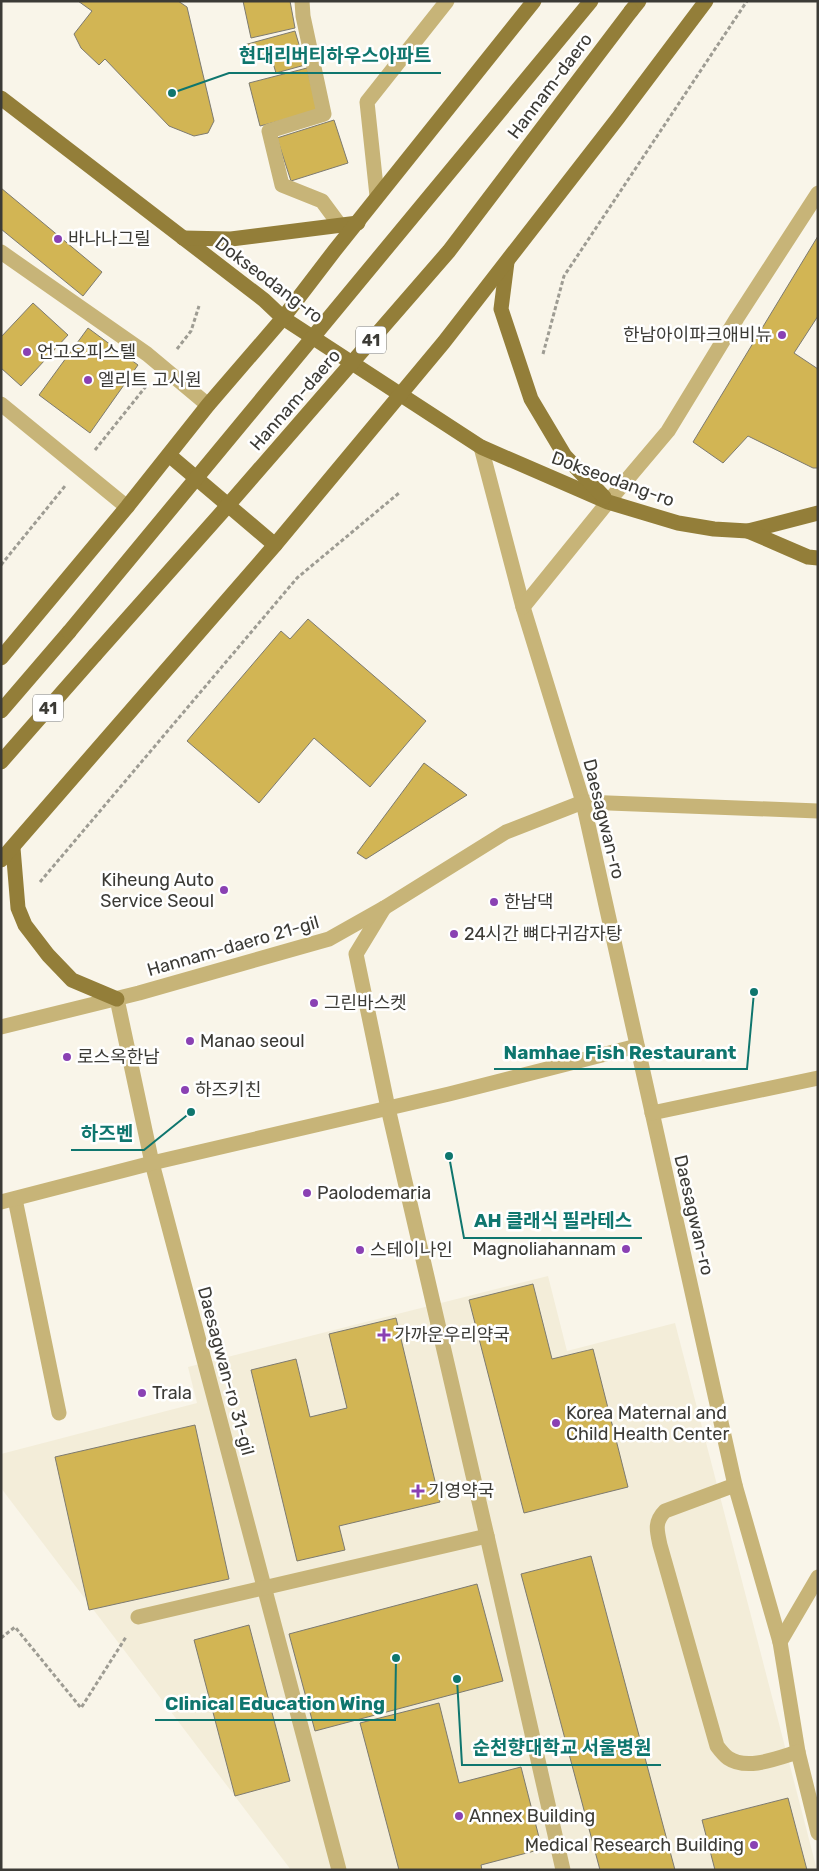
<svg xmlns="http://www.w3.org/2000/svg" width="819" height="1871" font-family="Rubik,'Noto Sans KR',sans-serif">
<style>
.built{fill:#f3edd9}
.building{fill:#d2b554;stroke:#7d7a6f}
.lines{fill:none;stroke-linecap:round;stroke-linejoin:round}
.path{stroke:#9e9c93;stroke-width:3;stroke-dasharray:4 2.5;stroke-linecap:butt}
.minor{stroke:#c7b478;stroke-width:15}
.major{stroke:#937e39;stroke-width:15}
.major-bridge{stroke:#937e39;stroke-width:15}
.poi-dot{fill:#8a41b3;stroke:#fff;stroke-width:2}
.labels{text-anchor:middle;stroke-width:5;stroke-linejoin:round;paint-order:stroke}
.shield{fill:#fff;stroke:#767672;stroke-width:1}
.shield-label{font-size:16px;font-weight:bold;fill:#3c3b36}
.street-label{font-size:18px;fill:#3c3b36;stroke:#fff}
.poi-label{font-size:18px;fill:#3c3b36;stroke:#fff;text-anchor:start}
.leader{fill:none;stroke:#0f766e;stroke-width:2}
.callout-dot{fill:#0f766e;stroke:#fff;stroke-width:2}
.callout-label{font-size:19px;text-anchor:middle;font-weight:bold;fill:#0f766e;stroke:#fff;stroke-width:5;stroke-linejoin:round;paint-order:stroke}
</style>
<rect width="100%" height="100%" fill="#f9f5e9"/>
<polygon class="built" points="548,1276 567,1351 675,1323 817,1870 291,1870 1,1488 1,1454 197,1403 188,1367"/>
<g class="building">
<polygon points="78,1 178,1 187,7 214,121 208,133 194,136 169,126 105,59 99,65 81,48 74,34 92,11"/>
<polygon points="243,1 290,1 295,28 251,38"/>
<polygon points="295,31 305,65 276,73 270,53 247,59 244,45"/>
<polygon points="307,68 318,111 260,126 249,83"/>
<polygon points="334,120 348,163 291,181 277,138"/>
<polygon points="1,188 102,272 83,296 1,229"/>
<polygon points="818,236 818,316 794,353 818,369 818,468 813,468 748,436 723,463 693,442"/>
<polygon points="33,303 68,335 21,386 1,368 1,337"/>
<polygon points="88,328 138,365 90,433 39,395"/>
<polygon points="308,619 426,721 370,787 314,738 259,803 187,741 281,631 290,639"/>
<polygon points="424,763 467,795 366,859 357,853"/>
<polygon points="533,1284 552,1359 593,1349 628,1487 524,1513 469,1300"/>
<polygon points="396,1318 440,1502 339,1526 345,1550 297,1561 251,1370 296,1359 310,1417 347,1408 329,1334"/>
<polygon points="195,1425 229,1579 89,1610 55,1457"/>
<polygon points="591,1556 675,1870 600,1870 521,1574"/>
<polygon points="477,1584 503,1681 315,1731 289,1634"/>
<polygon points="249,1625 290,1781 235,1796 194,1640"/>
<polygon points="439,1703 459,1783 521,1767 542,1849 481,1865 482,1870 399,1870 360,1723"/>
<polygon points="788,1798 807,1870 715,1870 702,1820"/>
</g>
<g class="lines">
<g class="path">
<polyline points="177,349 191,331 199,306"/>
<polyline points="543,354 564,276 747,1"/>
<polyline points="95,450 147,385"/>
<polyline points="1,565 65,486"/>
<polyline points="40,882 297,578 399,493"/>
<polyline points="1,1638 15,1627 81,1708 126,1637"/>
</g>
<g class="minor">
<polyline points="302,1 303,16 324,114 269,131 282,185 322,201 339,224"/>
<polyline points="377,196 367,102 447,1"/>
<polyline points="1,252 147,354 208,405"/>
<polyline points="1,404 127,507"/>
<polyline points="481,447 523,607 583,802 735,1485 780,1642 798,1752 818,1833"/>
<polyline points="523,607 608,502 668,431 737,318 818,193"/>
<polyline points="384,908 356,954 388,1108 487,1536 563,1870"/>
<polyline points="117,999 152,1163 339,1870"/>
<polyline points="1,1027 139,993 329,939 384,908 506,832 583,802 818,811"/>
<polyline points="652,1113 818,1078"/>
<polyline points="15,1199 59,1413"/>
<polyline points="1,1202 152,1163 449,1094 637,1046"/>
<path d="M735,1485L665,1511C654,1522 657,1531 660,1545L717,1746C720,1750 724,1755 728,1758C747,1771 778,1758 798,1752"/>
<polyline points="138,1617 487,1536"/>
<polyline points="780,1642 818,1577"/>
</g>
<g class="major">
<polyline points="631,11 639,1"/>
<polyline points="1,98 264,300 283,318 481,447 608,502 678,523 714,529 748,531 818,513"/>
<polyline points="183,238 231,239 358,223"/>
<polyline points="507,262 501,309 531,399 565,456 604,497"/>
<polyline points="169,455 275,545"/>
<polyline points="748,531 808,557 818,558"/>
<polyline points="1,658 127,507 208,405 283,318 335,250 534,1"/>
<polyline points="1,711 69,632"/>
<polyline points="1,762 95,655"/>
<polyline points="13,848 18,908 25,925 48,955 72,980 117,999"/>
<polyline points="1,860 275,545 444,342 618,118 706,1"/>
</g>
<g class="major-bridge">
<polyline points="69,632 591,1"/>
<polyline points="95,655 223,511 449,251 631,11"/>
</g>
</g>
<g class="poi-dot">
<circle cx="58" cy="239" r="5"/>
<circle cx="782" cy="335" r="5"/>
<circle cx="27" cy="352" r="5"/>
<circle cx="88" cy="380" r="5"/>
<circle cx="224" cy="890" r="5"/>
<circle cx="494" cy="902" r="5"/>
<circle cx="454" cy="934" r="5"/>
<circle cx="314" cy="1003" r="5"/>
<circle cx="190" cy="1041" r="5"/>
<circle cx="67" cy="1057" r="5"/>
<circle cx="185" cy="1090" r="5"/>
<circle cx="307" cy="1193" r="5"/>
<circle cx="626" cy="1249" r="5"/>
<circle cx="360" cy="1250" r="5"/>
<path d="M381.5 1327.5h5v5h5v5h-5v5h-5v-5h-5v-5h5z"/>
<circle cx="142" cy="1393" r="5"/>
<circle cx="556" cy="1423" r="5"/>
<path d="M415.5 1483.5h5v5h5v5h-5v5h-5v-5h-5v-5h5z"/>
<circle cx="459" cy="1816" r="5"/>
<circle cx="754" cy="1845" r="5"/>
</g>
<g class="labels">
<g class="shield">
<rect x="356" y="326.5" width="30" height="27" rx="4"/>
<rect x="33" y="694.5" width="30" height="27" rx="4"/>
</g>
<g class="shield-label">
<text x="371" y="346">41</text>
<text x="48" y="714">41</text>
</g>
<g class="street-label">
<text transform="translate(550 86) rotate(-53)" y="6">Hannam-daero</text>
<text transform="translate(269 280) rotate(37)" y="6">Dokseodang-ro</text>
<text transform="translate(295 400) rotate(-49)" y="6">Hannam-daero</text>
<text transform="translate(613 479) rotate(20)" y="6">Dokseodang-ro</text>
<text transform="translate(604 819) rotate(76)" y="6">Daesagwan-ro</text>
<text transform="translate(233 946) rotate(-16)" y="6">Hannam-daero 21-gil</text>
<text transform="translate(694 1215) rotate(77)" y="6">Daesagwan-ro</text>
<text transform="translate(226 1371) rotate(75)" y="6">Daesagwan-ro 31-gil</text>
</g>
<g class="poi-label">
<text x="68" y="245">바나나그릴</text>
<text x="772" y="341" text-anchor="end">한남아이파크애비뉴</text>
<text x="37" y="358">언고오피스텔</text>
<text x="98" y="386">엘리트 고시원</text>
<text x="214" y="886" text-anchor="end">Kiheung Auto<tspan x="214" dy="21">Service Seoul</tspan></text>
<text x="504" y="908">한남댁</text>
<text x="464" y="940">24시간 뼈다귀감자탕</text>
<text x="324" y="1009">그린바스켓</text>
<text x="200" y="1047">Manao seoul</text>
<text x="77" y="1063">로스옥한남</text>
<text x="195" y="1096">하즈키친</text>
<text x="317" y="1199">Paolodemaria</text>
<text x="616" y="1255" text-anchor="end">Magnoliahannam</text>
<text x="370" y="1256">스테이나인</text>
<text x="394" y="1341">가까운우리약국</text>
<text x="152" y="1399">Trala</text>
<text x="566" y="1419">Korea Maternal and<tspan x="566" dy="21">Child Health Center</tspan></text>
<text x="428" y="1497">기영약국</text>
<text x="469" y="1822">Annex Building</text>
<text x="744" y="1851" text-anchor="end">Medical Research Building</text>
</g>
</g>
<path class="leader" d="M172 93L229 73H441M754 992L747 1069H494M191 1112L144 1150H71M449 1156L464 1238H642M396 1658L395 1720H155M457 1679L462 1765H661"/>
<g class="callout-dot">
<circle cx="172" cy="93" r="5"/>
<circle cx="754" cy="992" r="5"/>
<circle cx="191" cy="1112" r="5"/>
<circle cx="449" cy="1156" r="5"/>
<circle cx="396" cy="1658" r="5"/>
<circle cx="457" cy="1679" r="5"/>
</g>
<g class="callout-label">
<text x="335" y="62">현대리버티하우스아파트</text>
<text x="620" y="1059">Namhae Fish Restaurant</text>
<text x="107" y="1140">하즈벤</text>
<text x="553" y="1227">AH 클래식 필라테스</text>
<text x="275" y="1710">Clinical Education Wing</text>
<text x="562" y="1754">순천향대학교 서울병원</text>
</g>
<rect width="819" height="1871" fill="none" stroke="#3c3b36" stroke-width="5"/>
</svg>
